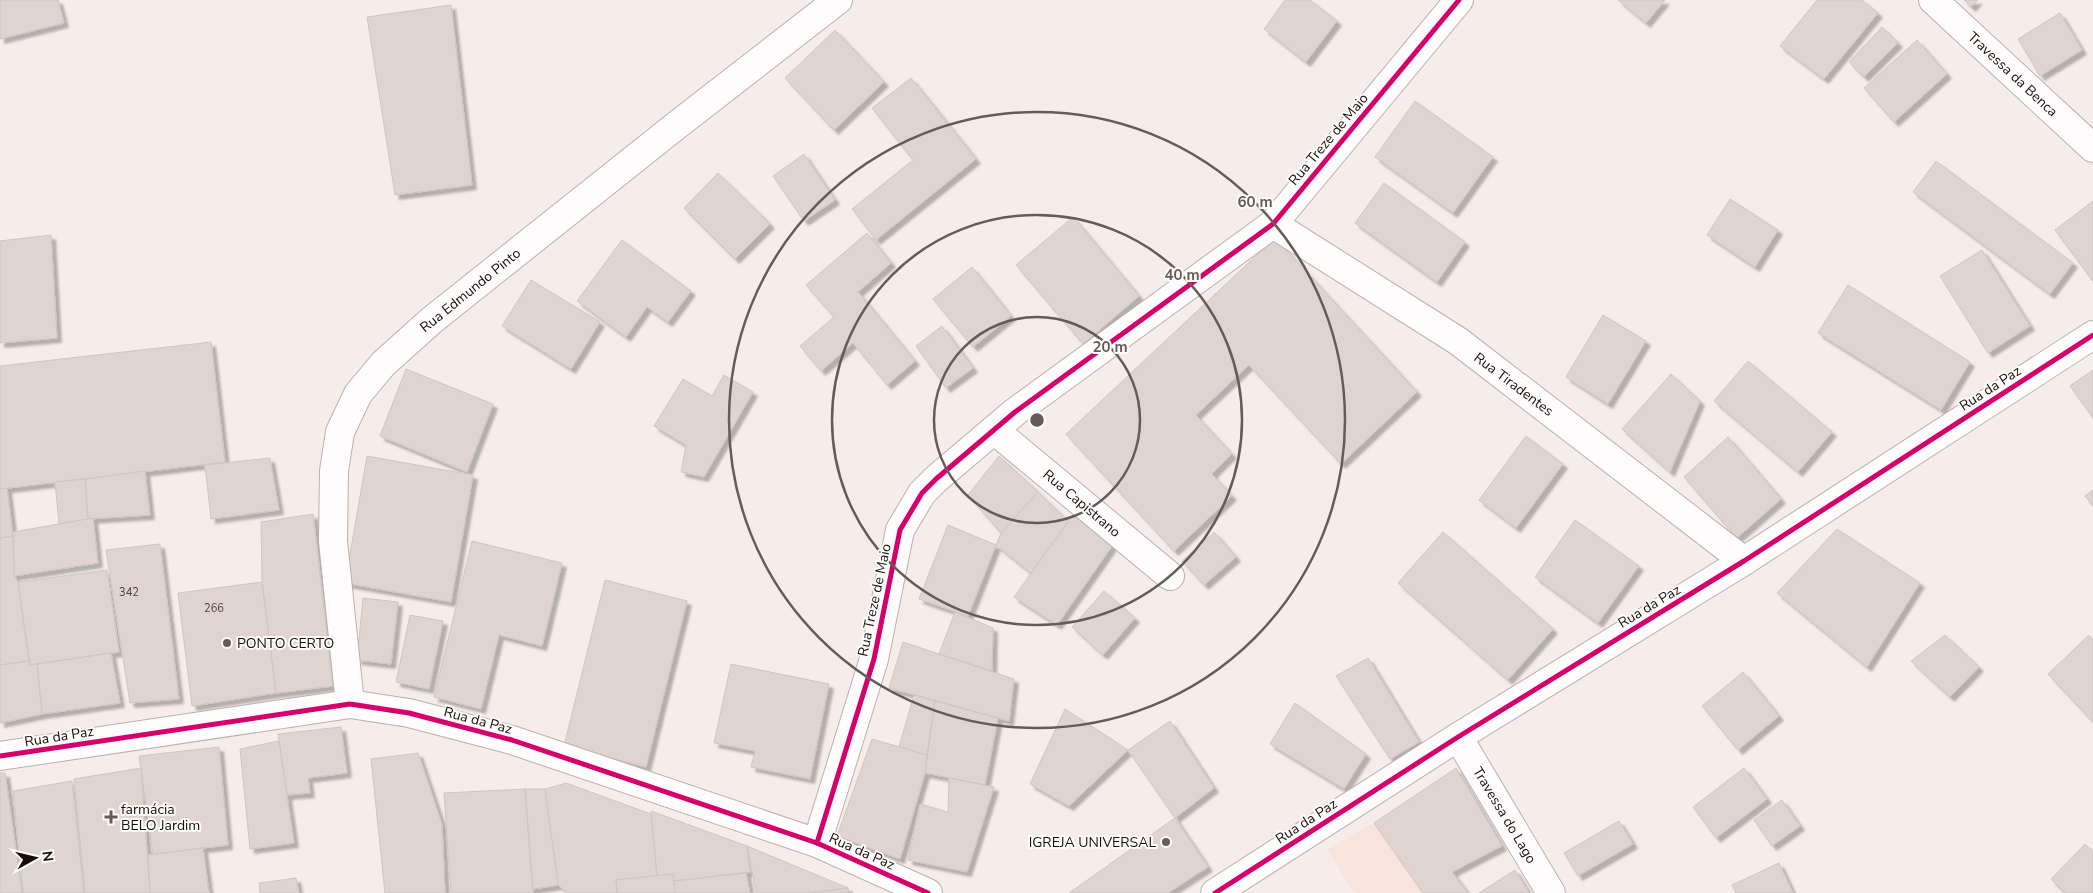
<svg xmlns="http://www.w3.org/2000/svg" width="2093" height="893" font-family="'Nunito Sans',sans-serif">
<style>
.built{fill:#f9e4dd}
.building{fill:#e0d4d1;stroke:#d1c5c2;filter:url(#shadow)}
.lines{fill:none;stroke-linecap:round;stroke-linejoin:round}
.minor-casing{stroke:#bcb0ad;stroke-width:30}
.minor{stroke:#fefcfc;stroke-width:28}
.cycleway-casing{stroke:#fcfcfc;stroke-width:8}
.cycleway{stroke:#d6006c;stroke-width:5}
.ring{fill:none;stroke:#675b57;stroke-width:2.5}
.poi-dot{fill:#675b57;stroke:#fcfcfc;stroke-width:2}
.labels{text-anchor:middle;stroke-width:4;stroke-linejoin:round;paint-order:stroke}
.number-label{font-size:11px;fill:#4e413c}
.street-label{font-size:14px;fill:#1a0d08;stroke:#fcfcfc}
.poi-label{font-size:14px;fill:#1a0d08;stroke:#fcfcfc;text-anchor:start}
.centre{fill:#675b57;stroke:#fcfcfc;stroke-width:2.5}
.ring-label{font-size:15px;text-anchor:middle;font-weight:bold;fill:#675b57;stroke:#fcfcfc;stroke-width:4;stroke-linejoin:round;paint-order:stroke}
</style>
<defs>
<filter id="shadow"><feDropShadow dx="4.5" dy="4.5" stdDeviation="1" flood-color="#0004"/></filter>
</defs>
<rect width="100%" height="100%" fill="#f6edea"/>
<polygon class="built" points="1374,823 1423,893 1357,893 1348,885 1328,849"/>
<g class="building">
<polygon points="0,0 58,0 64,23 0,39"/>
<polygon points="1285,0 1310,0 1337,21 1306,62 1264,29"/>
<polygon points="1618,0 1665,0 1646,23"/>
<polygon points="1817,0 1862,0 1878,13 1824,79 1780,46"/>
<polygon points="1964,0 1978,0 1971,7"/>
<polygon points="451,5 472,185 395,195 367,17"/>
<polygon points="2060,13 2082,50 2040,76 2018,39"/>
<polygon points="1882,27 1898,43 1864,77 1849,62"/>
<polygon points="835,30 884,82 834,130 785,78"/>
<polygon points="1917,40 1947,74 1894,122 1864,88"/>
<polygon points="911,78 976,159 876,240 852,209 913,160 872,108"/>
<polygon points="1415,101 1493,157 1453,213 1375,157"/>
<polygon points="804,154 835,200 804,221 773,176"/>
<polygon points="1936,161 2073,263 2050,294 1913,192"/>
<polygon points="718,173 770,224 735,259 684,208"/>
<polygon points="1384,183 1465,242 1437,282 1355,223"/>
<polygon points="1730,199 1778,230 1755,267 1707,235"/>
<polygon points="2093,201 2093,281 2055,230"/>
<polygon points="1073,217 1139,296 1083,344 1016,265"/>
<polygon points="867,233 891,263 858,292 915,361 887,385 853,343 821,371 800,346 834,317 806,285"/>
<polygon points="51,235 57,338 0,343 0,241"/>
<polygon points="1275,238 1417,392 1341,464 1249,365 1196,415 1232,454 1212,474 1232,496 1174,551 1066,434"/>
<polygon points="622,240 691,291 668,322 647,307 626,337 577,301"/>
<polygon points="1982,250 2030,326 1988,353 1940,276"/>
<polygon points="972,267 1011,316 973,347 933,299"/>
<polygon points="531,280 600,322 571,369 502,326"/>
<polygon points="1848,285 1970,362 1941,410 1818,333"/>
<polygon points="1603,315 1646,341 1608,404 1566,377"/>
<polygon points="942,326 973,368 946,388 916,346"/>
<polygon points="211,342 225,462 0,489 0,366"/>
<polygon points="1748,361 1832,432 1798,472 1714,401"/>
<polygon points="406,369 493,404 467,472 380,436"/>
<polygon points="2093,370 2093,418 2070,386"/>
<polygon points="1671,374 1700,401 1670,472 1622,429"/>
<polygon points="724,375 753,392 704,477 681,472 686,445 654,426 683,379 712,396"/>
<polygon points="1526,436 1563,464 1516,528 1479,500"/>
<polygon points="1728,437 1781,499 1737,538 1684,477"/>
<polygon points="367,456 473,475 451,602 345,583"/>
<polygon points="999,456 1038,492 1001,533 968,495"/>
<polygon points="270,458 279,510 211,519 205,465"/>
<polygon points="145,471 150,515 88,519 85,479"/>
<polygon points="85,479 88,519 59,524 55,482"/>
<polygon points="7,488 13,536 0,538 0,489"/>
<polygon points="2093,490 2093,506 2085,496"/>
<polygon points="1038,492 1069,522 1031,573 996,545 1001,533"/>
<polygon points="1075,512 1112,546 1057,625 1014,597"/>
<polygon points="313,514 333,686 276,693 262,582 261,522"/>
<polygon points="93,518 98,563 14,576 13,532"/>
<polygon points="1575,520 1639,566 1598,623 1535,577"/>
<polygon points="948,525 996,545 968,616 919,599"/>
<polygon points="1837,529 1920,583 1867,667 1777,593"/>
<polygon points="1214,532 1236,557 1204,585 1182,561"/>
<polygon points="1443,532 1553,629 1508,680 1398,583"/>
<polygon points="13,536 14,576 18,582 29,661 0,665 0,538"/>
<polygon points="472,541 562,563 542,646 499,635 481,709 434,697"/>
<polygon points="160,544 179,699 130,703 106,550"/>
<polygon points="107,570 119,652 30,665 18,582"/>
<polygon points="605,580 687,601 646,767 564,746"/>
<polygon points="262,582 276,693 192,706 178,593"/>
<polygon points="1104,591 1135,618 1103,655 1072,627"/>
<polygon points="363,598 398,602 391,664 357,660"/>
<polygon points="955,612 993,628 992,671 939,654"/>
<polygon points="410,615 443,621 429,689 396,682"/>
<polygon points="1945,635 1979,667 1950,697 1911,661"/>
<polygon points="2089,635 2093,640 2093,722 2048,674"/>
<polygon points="903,642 1014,679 1009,721 889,688"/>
<polygon points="111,653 120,703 42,714 37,664"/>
<polygon points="1368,658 1419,742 1390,759 1336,676"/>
<polygon points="29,661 30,665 37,664 42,714 0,723 0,665"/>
<polygon points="731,664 829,684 810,779 751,767 755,751 714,743"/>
<polygon points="1743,672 1779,716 1738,750 1702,706"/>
<polygon points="914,695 935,701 927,755 899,747"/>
<polygon points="935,701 998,718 985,785 925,773"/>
<polygon points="1295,703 1366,754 1344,789 1270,744"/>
<polygon points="1065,709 1128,750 1069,806 1030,784"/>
<polygon points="1170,721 1214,788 1175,818 1128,750"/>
<polygon points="341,727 347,773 308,778 310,793 287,795 278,734"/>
<polygon points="872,739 927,755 925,773 900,859 837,836"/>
<polygon points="279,741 294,843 250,849 240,749"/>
<polygon points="219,747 228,845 153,854 139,756"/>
<polygon points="418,753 442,824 445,893 385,893 371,759"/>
<polygon points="141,768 150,893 85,893 74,779"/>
<polygon points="1456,768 1502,846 1452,872 1468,893 1423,893 1374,823"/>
<polygon points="1744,768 1767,799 1716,838 1693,807"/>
<polygon points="0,773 5,773 22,893 0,893"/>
<polygon points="949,778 994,787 967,872 908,860 920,804 948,812"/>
<polygon points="72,781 84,893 23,893 13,791"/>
<polygon points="566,783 651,814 657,876 616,880 617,893 567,893 558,885 545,789"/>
<polygon points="525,789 533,893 451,893 444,793"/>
<polygon points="525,789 545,789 558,885 533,889"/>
<polygon points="1782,800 1800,826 1772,846 1754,820"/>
<polygon points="651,811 747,846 750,872 674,881 673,874 657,876"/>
<polygon points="1175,818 1208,867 1168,893 1069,893"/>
<polygon points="1619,821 1633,844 1578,876 1564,853"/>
<polygon points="2085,844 2093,852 2093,893 2065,893 2051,879"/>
<polygon points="747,846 848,888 810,893 756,893"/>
<polygon points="203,848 209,893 150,893 148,855"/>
<polygon points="1779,863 1793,893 1736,893 1732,885"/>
<polygon points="1515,870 1529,893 1479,893"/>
<polygon points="746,873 750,893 675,893 674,881"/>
<polygon points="673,874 675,893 617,893 616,880"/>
<polygon points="296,878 299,893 260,893 259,883"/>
<polygon points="848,888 848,893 810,893"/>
</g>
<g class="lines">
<g class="minor-casing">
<g id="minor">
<polyline points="1933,0 2093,148"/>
<polyline points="1273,224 1458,341 1744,561"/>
<polyline points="994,430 1170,576"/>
<polyline points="350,704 333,541 334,471 340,432 358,394 383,364 432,320 677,125 838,0"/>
<polyline points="1458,737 1551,893"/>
<polyline points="0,756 350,704 409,713 512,740 817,843 928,893"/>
<polyline points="817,843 874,659 900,530 922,493 936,479 1015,412 1273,224 1459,0"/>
<polyline points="1215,893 1458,737 1744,561 2093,335"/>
</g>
</g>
<use href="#minor" class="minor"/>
<g class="cycleway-casing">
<g id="cycleway">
<polyline points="0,756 350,704 409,713 512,740 817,843 928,893"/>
<polyline points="817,843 874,659 900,530 922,493 936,479 1015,412 1273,224 1459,0"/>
<polyline points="1215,893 1458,737 1744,561 2093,335"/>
</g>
</g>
<use href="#cycleway" class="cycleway"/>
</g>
<g class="ring">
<circle cx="1037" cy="420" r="103"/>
<circle cx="1037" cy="420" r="205"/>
<circle cx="1037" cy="420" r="308"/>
</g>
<g class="poi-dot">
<circle cx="227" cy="643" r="5"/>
<path d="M108.5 809.5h5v5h5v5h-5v5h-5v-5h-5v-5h5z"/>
<circle cx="1166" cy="842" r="5"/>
</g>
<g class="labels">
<g class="number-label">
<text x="129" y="596">342</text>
<text x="214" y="612">266</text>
</g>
<g class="street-label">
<text transform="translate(2013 74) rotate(43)" y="5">Travessa da Benca</text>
<text transform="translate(1328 139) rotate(-50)" y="5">Rua Treze de Maio</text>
<text transform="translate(470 290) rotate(-39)" y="5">Rua Edmundo Pinto</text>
<text transform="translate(1514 384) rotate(37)" y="5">Rua Tiradentes</text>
<text transform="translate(1990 388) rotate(-33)" y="5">Rua da Paz</text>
<text transform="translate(1082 503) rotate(40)" y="5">Rua Capistrano</text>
<text transform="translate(874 600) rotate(-78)" y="5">Rua Treze de Maio</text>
<text transform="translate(1649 606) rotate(-31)" y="5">Rua da Paz</text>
<text transform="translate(478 720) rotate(15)" y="5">Rua da Paz</text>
<text transform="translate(59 736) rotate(-9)" y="5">Rua da Paz</text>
<text transform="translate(1505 815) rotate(59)" y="5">Travessa do Lago</text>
<text transform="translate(1306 821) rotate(-33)" y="5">Rua da Paz</text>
<text transform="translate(862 851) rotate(24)" y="5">Rua da Paz</text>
</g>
<g class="poi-label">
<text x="237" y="648">PONTO CERTO</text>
<text x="121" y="814">farmácia<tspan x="121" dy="16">BELO Jardim</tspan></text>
<text x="1156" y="847" text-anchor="end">IGREJA UNIVERSAL</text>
</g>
</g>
<circle cx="1037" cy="420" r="8" class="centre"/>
<g class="ring-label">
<text x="1255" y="207">60 m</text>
<text x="1182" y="280">40 m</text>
<text x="1110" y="352">20 m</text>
</g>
<g transform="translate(35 858) rotate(82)" stroke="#fcfcfc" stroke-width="4" paint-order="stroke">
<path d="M0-4L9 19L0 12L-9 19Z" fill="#1a0d08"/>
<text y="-8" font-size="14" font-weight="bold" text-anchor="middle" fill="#1a0d08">N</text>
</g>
</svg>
